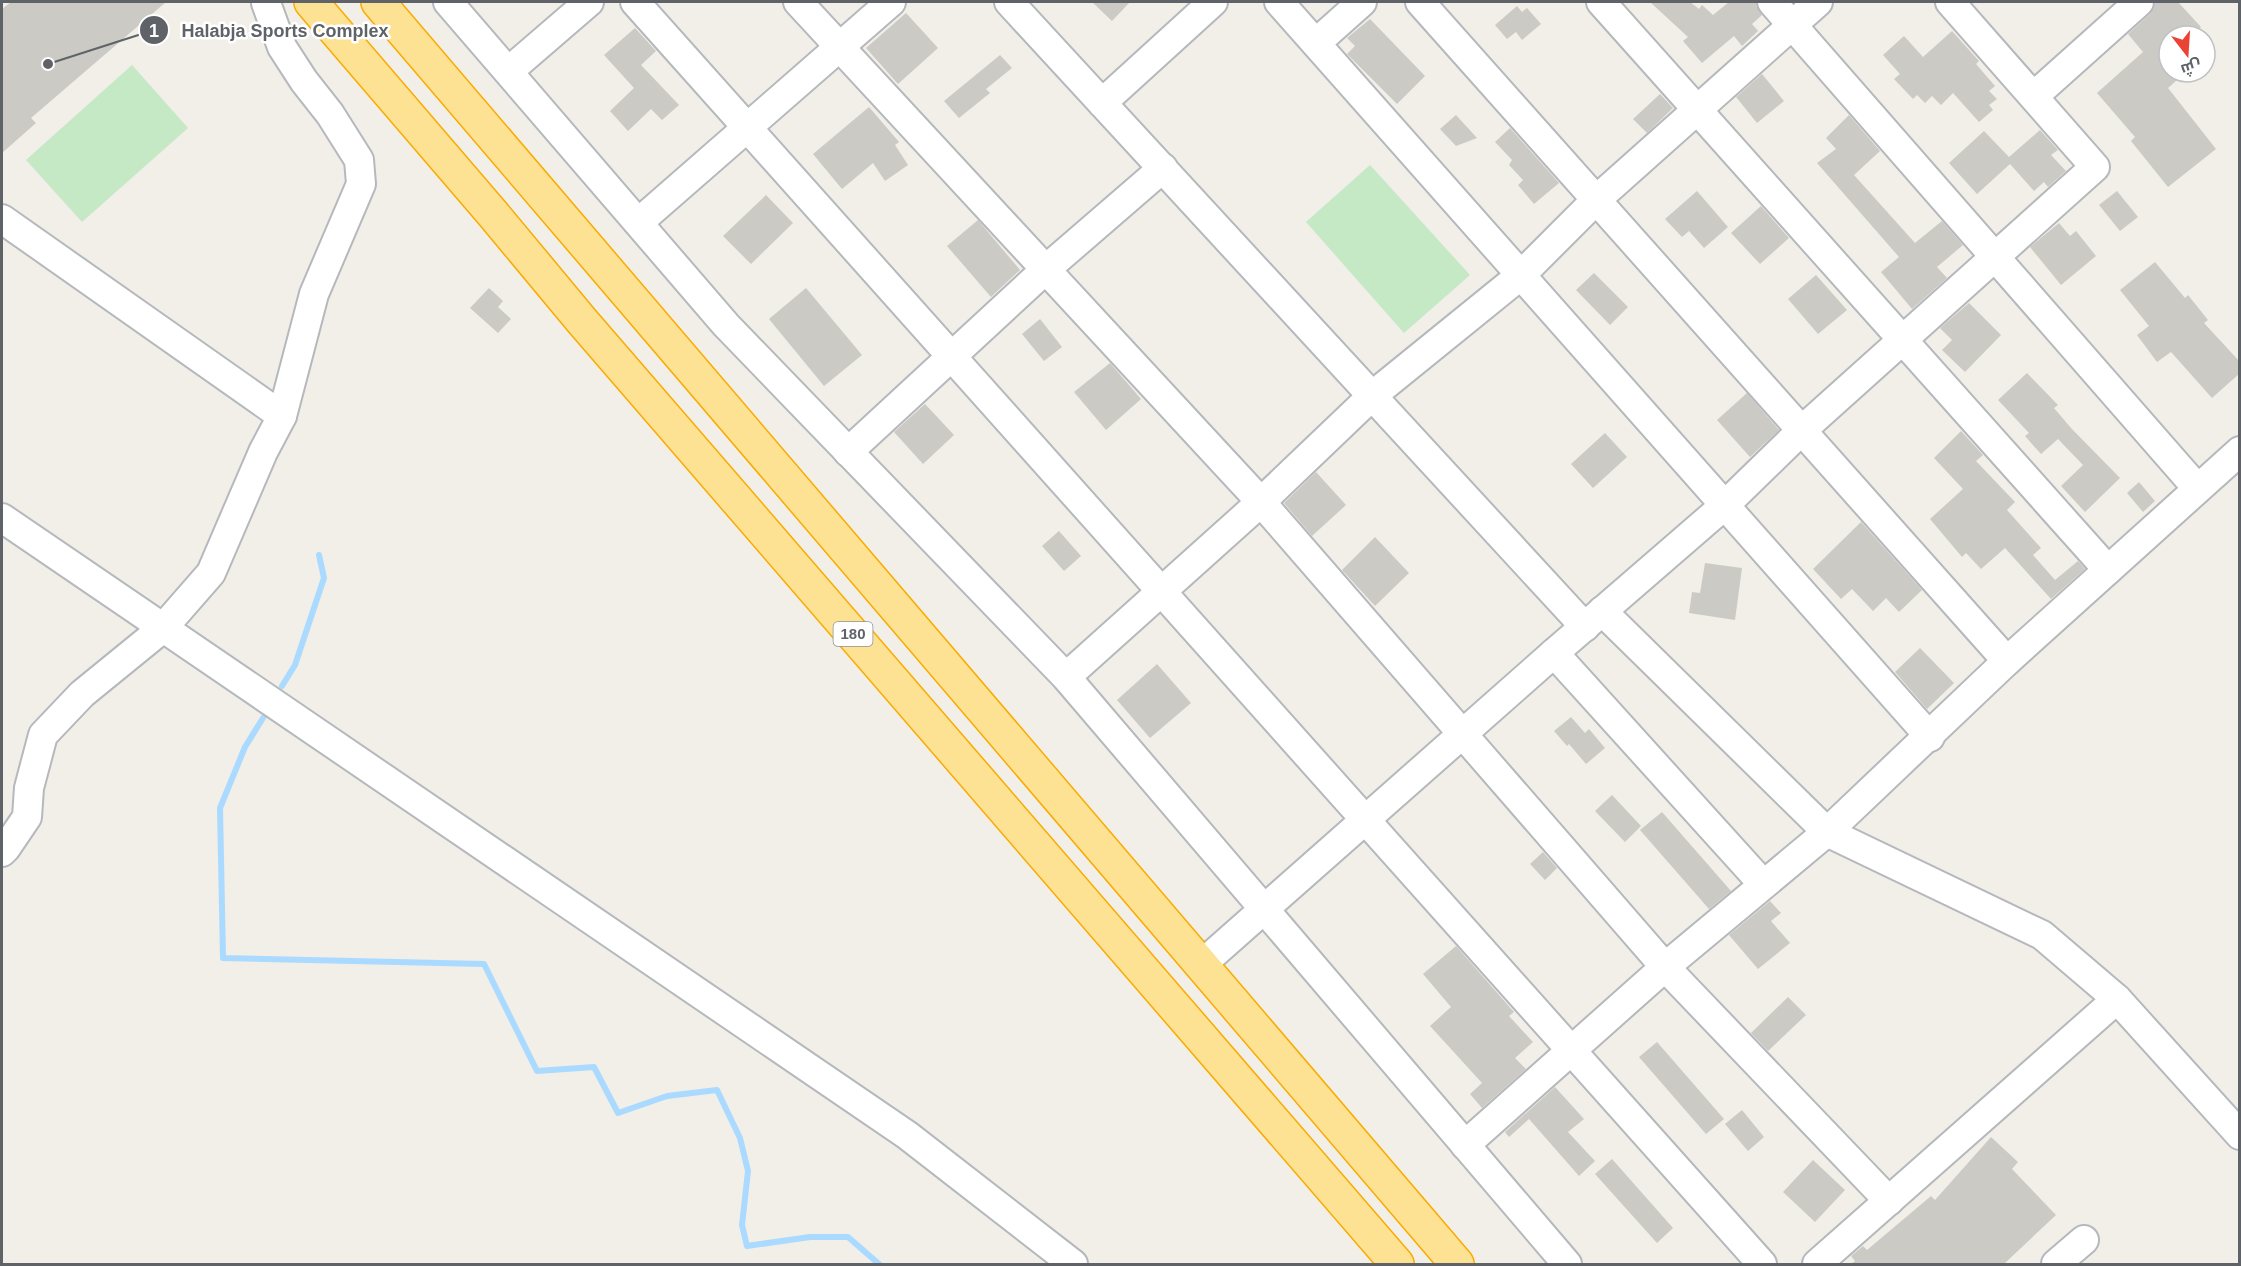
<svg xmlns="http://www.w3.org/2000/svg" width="2241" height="1266" font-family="Helvetica,Cairo,sans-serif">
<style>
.green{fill:#c5e8c5}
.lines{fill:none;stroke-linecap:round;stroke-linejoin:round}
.stream{stroke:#aadaff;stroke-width:6}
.building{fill:#cccac5}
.minor-casing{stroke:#b5b8bc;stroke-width:32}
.highway-casing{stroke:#f9ab00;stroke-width:36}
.minor{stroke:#fff;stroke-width:28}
.highway{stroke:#fde293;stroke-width:33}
.labels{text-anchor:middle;stroke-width:5;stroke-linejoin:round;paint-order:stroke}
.shield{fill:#fff;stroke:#8f9295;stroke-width:1.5}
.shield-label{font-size:15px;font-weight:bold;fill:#5f6368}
.leader{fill:none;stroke:#5f6368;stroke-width:2}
.callout-dot{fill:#5f6368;stroke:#fff;stroke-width:2}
.mark-label{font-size:18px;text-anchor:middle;font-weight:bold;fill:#fff}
.callout-label{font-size:18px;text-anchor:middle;font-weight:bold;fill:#5f6368;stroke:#fff;stroke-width:5;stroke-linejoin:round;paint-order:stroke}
</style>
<rect width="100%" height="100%" fill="#f1efe8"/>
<g class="green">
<polygon points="132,65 188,128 82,222 26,160"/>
<polygon points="1370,165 1470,275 1404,333 1306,222"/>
</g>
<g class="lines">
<g class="stream">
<polyline points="282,686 295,665 324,578 319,555"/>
<polyline points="263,718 245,747 220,808 223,958 484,964 537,1071 594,1067 618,1113 667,1096 717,1090 740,1138 748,1171 742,1225 747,1246 810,1237 848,1237 879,1264"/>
</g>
</g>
<g class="building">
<polygon points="11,2 166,2 31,118 36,123 2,153 2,9"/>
<polygon points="1092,2 1130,2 1112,21"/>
<polygon points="1650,2 1690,2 1699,9 1702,5 1713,15 1729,2 1756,2 1756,6 1762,15 1752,24 1758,31 1742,46 1734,36 1702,63 1683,41 1688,37"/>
<polygon points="2155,2 2178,2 2201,27 2191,36 2169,36 2169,72 2186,72 2168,88 2216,149 2168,187 2131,141 2135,137 2097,93 2143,52 2128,34 2150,14 2154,8"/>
<polygon points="1517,6 1522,12 1527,8 1541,24 1522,40 1516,32 1507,39 1495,25"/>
<polygon points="906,13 938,48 898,84 866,48"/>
<polygon points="1370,19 1425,76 1397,104 1347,54 1355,46 1347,38"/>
<polygon points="635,28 656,51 641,65 679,105 662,120 651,109 628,131 610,111 634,88 604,55"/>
<polygon points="1952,31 1979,61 1976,64 1995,86 1989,91 1997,99 1989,105 1993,110 1979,122 1953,93 1941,105 1932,96 1925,103 1917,95 1913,99 1894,79 1900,74 1883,55 1904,36 1923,57"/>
<polygon points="1000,55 1012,68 986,89 990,93 959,118 944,101"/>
<polygon points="1762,74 1784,101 1757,123 1736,97"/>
<polygon points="1660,94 1673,108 1647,133 1633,119"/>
<polygon points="869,107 899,142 895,145 908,165 885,181 873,163 842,189 813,154"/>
<polygon points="1456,115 1477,138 1456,146 1440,129"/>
<polygon points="1849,115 1880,151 1854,175 1915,243 1942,221 1963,245 1937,267 1947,278 1912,309 1881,272 1899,257 1817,163 1836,149 1826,138"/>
<polygon points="1510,128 1559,183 1534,204 1518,185 1523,180 1509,165 1512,160 1495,142"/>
<polygon points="2040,130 2058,150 2051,155 2066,171 2048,187 2044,182 2034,191 2010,164 1977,194 1949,163 1984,131 2009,157"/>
<polygon points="1697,191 1728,227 1704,248 1689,231 1682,237 1665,219"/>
<polygon points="2117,191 2138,217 2120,231 2099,205"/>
<polygon points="766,195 793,223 751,264 723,236"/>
<polygon points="1761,206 1789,238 1760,264 1731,233"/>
<polygon points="978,220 1020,270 991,297 947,246"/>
<polygon points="2059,223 2070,236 2076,231 2096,256 2061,285 2030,247"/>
<polygon points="2155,262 2185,298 2188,295 2208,320 2204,323 2240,362 2240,373 2212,398 2171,352 2157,362 2137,335 2149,326 2120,290"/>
<polygon points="1594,273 1628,307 1610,325 1576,290"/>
<polygon points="1816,275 1847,310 1818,334 1788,299"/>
<polygon points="489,288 503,301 498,307 511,319 498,333 470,308"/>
<polygon points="806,288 862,355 824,386 769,319"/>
<polygon points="1969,303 2001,335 1965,372 1942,350 1952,340 1940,328"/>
<polygon points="1040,319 1062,347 1044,361 1022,334"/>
<polygon points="1110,363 1141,399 1106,430 1074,392"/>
<polygon points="2027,373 2058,405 2054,408 2071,428 2120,478 2085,512 2061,486 2083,465 2058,439 2041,454 2025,436 2029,433 1998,400"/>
<polygon points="1747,393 1779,430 1750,457 1717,420"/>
<polygon points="925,404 954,435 923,464 894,432"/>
<polygon points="1961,431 1983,455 1976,461 2015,502 2007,510 2041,548 2033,555 2055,580 2078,561 2085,569 2051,599 2005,548 1981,569 1966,553 1962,557 1930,519 1963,489 1934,458"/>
<polygon points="1605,433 1627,457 1593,488 1571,464"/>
<polygon points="1316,472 1346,505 1312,536 1284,503"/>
<polygon points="2139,482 2155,501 2143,512 2127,493"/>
<polygon points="1861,522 1922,590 1899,612 1886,598 1873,611 1852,589 1841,599 1813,569"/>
<polygon points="1059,531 1081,556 1064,571 1042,546"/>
<polygon points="1375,537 1409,573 1375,606 1342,570"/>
<polygon points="1705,563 1742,568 1735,620 1689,613 1692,592 1700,593"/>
<polygon points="1920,648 1954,683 1927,709 1895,672"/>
<polygon points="1157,664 1191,703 1150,738 1117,700"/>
<polygon points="1571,717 1585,733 1589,729 1605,748 1586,764 1569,744 1567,746 1554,731"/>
<polygon points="1612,795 1641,826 1625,842 1595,811"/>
<polygon points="1662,812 1731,891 1709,909 1640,830"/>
<polygon points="1543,852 1557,868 1545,880 1530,864"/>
<polygon points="1770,901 1781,913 1771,921 1790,943 1758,969 1729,935"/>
<polygon points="1456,946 1514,1012 1509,1016 1533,1042 1515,1058 1526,1069 1482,1108 1470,1094 1482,1083 1430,1026 1451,1007 1423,974"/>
<polygon points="1788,997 1806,1015 1768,1051 1751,1033"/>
<polygon points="1657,1042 1724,1119 1706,1134 1639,1057"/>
<polygon points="1555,1087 1584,1119 1568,1132 1595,1161 1579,1176 1529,1119 1509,1137 1505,1132"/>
<polygon points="1742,1110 1764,1137 1748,1151 1725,1124"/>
<polygon points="1991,1137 2018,1162 2012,1169 2056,1215 2004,1264 1851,1264 1855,1261 1851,1256 1863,1246 1867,1250 1931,1196 1935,1200"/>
<polygon points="1612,1159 1673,1228 1657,1243 1595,1174"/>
<polygon points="1813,1160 1845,1190 1815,1222 1783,1192"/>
</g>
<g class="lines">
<g class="minor-casing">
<g id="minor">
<polyline points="448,2 726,325 1066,677 1567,1264"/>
<polyline points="635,2 1762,1264"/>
<polyline points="798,2 1261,502 1665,967 1889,1201"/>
<polyline points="1009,2 1585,627"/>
<polyline points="1279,2 1930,737"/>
<polyline points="1420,2 2007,661"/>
<polyline points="1601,2 2108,570"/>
<polyline points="1772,2 2197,488"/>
<polyline points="1316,43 1362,2"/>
<polyline points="509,71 589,2"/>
<polyline points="2034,96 2139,2"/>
<polyline points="1102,103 1213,2"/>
<polyline points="2,219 282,416"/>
<polyline points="639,222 891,2"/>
<polyline points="848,452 1045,270 1163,168"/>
<polyline points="2,518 907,1135 1073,1264"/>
<polyline points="1602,611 1827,832 2042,935 2117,999 2240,1135"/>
<polyline points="1554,653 1763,884"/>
<polyline points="1066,677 1261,502 1373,395 1521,275 1596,200 1818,2"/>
<polyline points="2,852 6,848 27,817 29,788 43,735 82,694 163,628 211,573 263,452 282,416 314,294 361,184 359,160 330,114 304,81 282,47 266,3"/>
<polyline points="1202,964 1554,653 1725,505 1801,431 2095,167 1950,2"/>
<polyline points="1465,1145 1665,967 1827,832 2007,661 2240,451"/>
<polyline points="1817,1264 2117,999"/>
<polyline points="2056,1264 2084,1240"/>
</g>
</g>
<g class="highway-casing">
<g id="highway">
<polyline points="311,2 493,214 582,321 1397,1264"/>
<polyline points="378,2 1457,1264"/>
</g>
</g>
<use href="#minor" class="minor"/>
<use href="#highway" class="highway"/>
</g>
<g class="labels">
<rect class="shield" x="833.5" y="622" width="39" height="24" rx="4.5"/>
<g class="shield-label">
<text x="853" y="639">180</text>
</g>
</g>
<path class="leader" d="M48 64L154 30"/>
<g class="callout-dot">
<circle cx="48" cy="64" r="6"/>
<circle cx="154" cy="30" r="15"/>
</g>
<g class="mark-label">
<text x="154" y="37">1</text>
</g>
<g class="callout-label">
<text x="285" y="37">Halabja Sports Complex</text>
</g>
<rect width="2241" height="1266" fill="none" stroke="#5f6368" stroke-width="6"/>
<g transform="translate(2187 54) rotate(163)"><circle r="28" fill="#ffffff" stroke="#bfc1c3" stroke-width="1.5"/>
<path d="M0-4.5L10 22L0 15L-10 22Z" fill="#ea4335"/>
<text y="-9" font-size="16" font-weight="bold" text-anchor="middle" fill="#5f6368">ش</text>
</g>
</svg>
